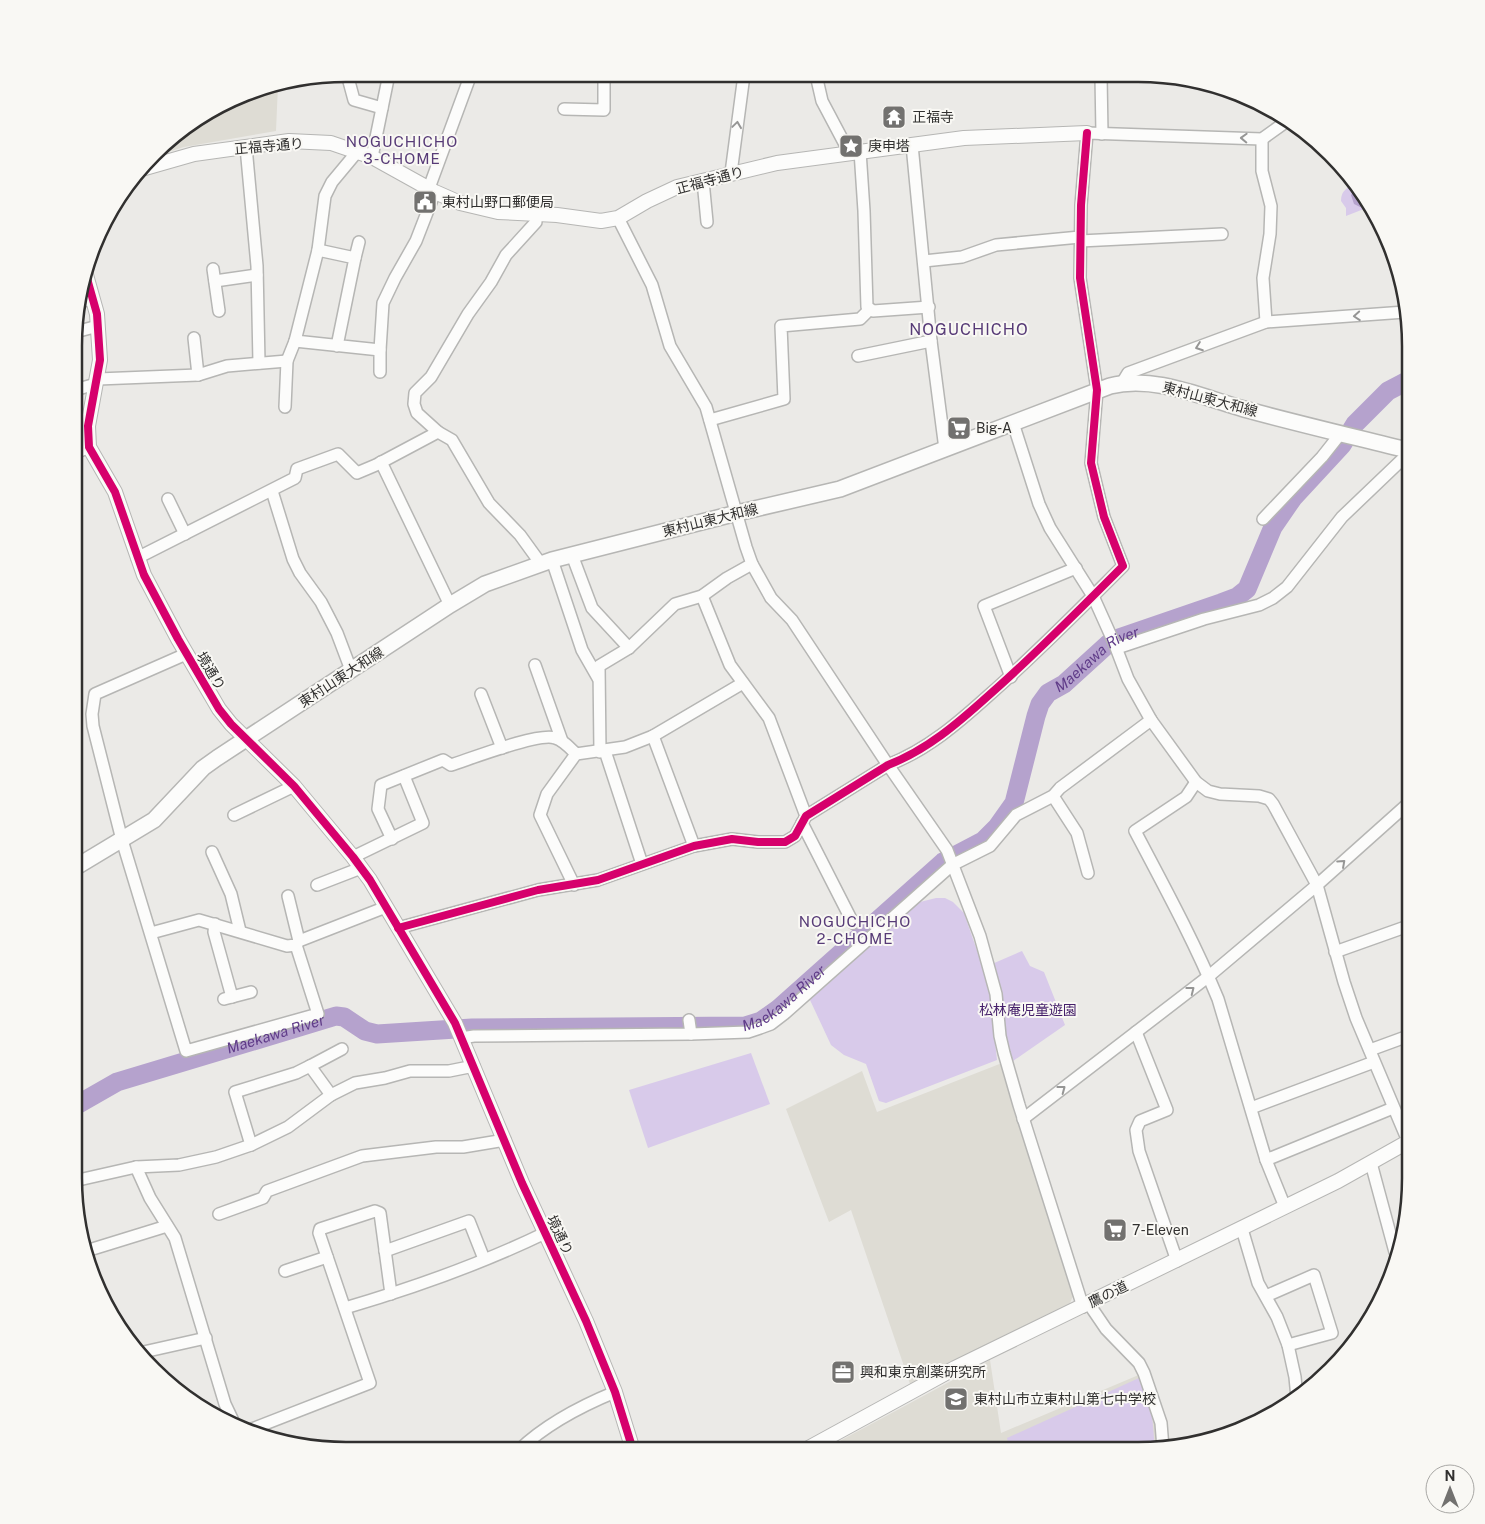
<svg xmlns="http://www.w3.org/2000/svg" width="1485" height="1524" font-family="'Public Sans','Noto Sans JP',sans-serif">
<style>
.built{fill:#dedcd4}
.green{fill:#d8caea}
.water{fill:#b5a2cd}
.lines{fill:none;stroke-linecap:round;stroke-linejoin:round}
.river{stroke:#b5a2cd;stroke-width:19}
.minor-casing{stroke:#b6b6b4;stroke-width:14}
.tertiary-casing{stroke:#b6b6b4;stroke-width:16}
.secondary-casing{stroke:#b6b6b4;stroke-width:18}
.minor{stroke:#fcfcfb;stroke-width:11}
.tertiary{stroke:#fcfcfb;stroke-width:14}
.secondary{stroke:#fcfcfb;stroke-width:15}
.cycleway-casing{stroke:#f9f8f4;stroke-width:11}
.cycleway{stroke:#d6006c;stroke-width:8}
.oneway{stroke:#969695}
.labels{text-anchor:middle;stroke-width:4;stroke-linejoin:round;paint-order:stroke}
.poi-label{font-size:14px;fill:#31302f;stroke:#f9f8f4;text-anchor:start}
.street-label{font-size:14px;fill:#31302f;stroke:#f9f8f4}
.park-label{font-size:14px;fill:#441e69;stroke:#f9f8f4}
.neighbourhood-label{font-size:15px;letter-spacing:1px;fill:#573b77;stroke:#f9f8f4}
.water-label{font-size:15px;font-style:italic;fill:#603c89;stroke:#f9f8f4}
.quarter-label{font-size:16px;letter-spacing:1px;fill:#573b77;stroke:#f9f8f4}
.rim{fill:none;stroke:#31302f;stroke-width:2.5}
</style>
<rect width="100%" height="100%" fill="#ebeae7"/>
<g class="built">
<polygon points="278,85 276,131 184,147 155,156 167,141 259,88"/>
<polygon points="1002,1063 1073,1296 1070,1303 910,1384 851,1210 829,1222 786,1109 862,1071 877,1112"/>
<polygon points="990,1360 1001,1433 1141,1374 1156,1424 1158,1449 823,1450"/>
</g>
<g class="green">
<path d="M1357,183L1369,207L1346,216V208L1341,201C1341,190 1348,187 1357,183Z"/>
<polygon points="936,898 945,898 953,902 964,913 993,997 994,1032 997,1060 886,1103 879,1101 866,1064 844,1055 831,1045 810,1000 920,902"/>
<polygon points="1022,951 1030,966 1044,972 1065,1025 1013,1061 1006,1042 992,964"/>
<polygon points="751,1053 770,1104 648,1148 629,1090"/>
<polygon points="1139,1378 1152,1415 1155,1450 1010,1450 1007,1438"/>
</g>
<polygon class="water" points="1355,190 1360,190 1368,205 1360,207 1354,204 1351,195"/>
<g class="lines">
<path class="river" id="s1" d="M75,1106L117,1082L336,1016L344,1017L365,1031L377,1034L472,1028L745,1026L761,1021L778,1009L943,862L983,841L997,827L1014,803L1036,716L1040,704L1048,693L1064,684L1108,644L1119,638L1221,603L1237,597L1247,589L1273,527L1293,498L1342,445L1355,424L1388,391L1411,379"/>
<g class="minor-casing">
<g id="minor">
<polyline points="347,74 354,100 382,108"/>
<polyline points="816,75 822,101 849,152"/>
<polyline points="1101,76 1102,134"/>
<polyline points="564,109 604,110 604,74"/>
<polyline points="1262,139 1262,171 1271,206 1270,234 1263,278 1266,322"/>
<polyline points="912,145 931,341 945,449"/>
<polyline points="246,147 257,266 259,363"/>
<polyline points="860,151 864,211 867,307 873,311 929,307"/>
<polyline points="372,157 389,74"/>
<polyline points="731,173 744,75"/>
<polyline points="703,181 707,222"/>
<polyline points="429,188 471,74"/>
<polyline points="536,213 536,222 506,255 491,282 468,314 431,377 415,393 414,404 417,413 438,432 452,440 489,503 520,535 541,564"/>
<polyline points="618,218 652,285 670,346 706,407 746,547 752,564 771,598 792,620 888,765 947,850 980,936 996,994 1000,1036 1004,1053 1019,1105 1083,1307"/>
<polyline points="1080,241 1222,234"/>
<polyline points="318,250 325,196 332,182 357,152"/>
<polyline points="355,258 359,242"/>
<polyline points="924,261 962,257 996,245 1080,237"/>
<polyline points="213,269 219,311"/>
<polyline points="215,281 257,275"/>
<polyline points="79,302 92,299"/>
<polyline points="1407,309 1405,312 1411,330"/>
<polyline points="79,331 98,326"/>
<polyline points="194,338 198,375"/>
<polyline points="337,346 355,258 318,250 295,341 380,350 380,372"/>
<polyline points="380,350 383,303 395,278 416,241 435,192"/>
<polyline points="858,356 931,341"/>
<polyline points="98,379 198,375 227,366 287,361"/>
<polyline points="1122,383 1128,373 1266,322 1405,312"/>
<polyline points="78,389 96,384"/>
<polyline points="285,407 287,361 295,341"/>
<polyline points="710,420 784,399 781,326 860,319 870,309"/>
<polyline points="1013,423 1039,504 1050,528 1093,596 1115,645 1128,679 1151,720 1196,782 1208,791 1220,794 1259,796 1269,799 1273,804 1317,885 1344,982 1356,1018 1408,1141"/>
<polyline points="78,452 89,447"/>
<polyline points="381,462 450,605"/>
<polyline points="272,491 293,559 300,573 321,602 337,633 351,670"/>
<polyline points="168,499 185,534"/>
<polyline points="1263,519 1322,457 1341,433"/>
<polyline points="572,555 592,608 629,648"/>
<polyline points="137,558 295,478 297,469 338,454 357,473 376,465 438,432"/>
<polyline points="552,560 582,650 598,678"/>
<polyline points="702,596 730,665 769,718 806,816"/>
<polyline points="1117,648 1204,619 1259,605 1273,598 1287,587 1342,517 1411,451"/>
<polyline points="186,654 95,694 92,714 93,726 122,840 186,1051 318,1014 296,945"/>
<polyline points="535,665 562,741"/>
<polyline points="1011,677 984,606 1076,568"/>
<polyline points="481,694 502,748"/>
<polyline points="653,736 694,846"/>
<polyline points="605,751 642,864"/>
<polyline points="600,752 599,666 629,648 675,604 702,596 727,578 752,564"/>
<path d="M1196,782L1186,797L1135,831C1164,886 1194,941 1218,999L1266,1160L1285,1207"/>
<polyline points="1053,796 1077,833 1088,873"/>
<polyline points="234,815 294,786"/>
<polyline points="802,823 853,923"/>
<path d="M392,839L378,809L381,785L443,760L451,765C470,759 539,732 555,738C563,740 570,748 576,754"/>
<polyline points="212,852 231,894 240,931"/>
<polyline points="353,857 423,823 404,776"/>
<polyline points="317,885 361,868"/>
<polyline points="574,885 540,815 547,794 576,754 625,747 653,736 743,683"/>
<polyline points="288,896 299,941"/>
<polyline points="215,924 214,932 232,997"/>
<path d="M398,928L538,890L598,880L694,846L732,839L758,842H785L795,836L806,816L888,765C927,750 958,723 988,696C1035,655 1079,610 1123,566L1104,517L1091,463L1097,390L1080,278L1081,205L1087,133L1262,139L1287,121"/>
<polyline points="151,933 199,920 287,946 296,945 299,941 386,907"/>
<polyline points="1335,952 1411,925"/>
<polyline points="224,999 251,992"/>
<polyline points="689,1020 691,1034"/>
<polyline points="1136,1032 1167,1110 1140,1121 1136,1130 1139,1151 1177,1261"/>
<polyline points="461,1038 474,1036 691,1034 748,1032 760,1028 771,1024 784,1014 952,865 990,846 1016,815 1053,796 1060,788 1151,720"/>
<polyline points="1370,1050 1411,1035"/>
<polyline points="310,1066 342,1049"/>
<polyline points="1251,1108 1374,1062"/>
<polyline points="1023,1119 1209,976 1317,885 1411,801"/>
<polyline points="251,1145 235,1092 296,1073 310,1066 331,1095"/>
<polyline points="1266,1160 1393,1108"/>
<polyline points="1371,1163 1395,1252"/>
<polyline points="136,1167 150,1198 175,1238 225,1404 235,1425"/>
<polyline points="74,1181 136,1167 179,1165 216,1157 251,1145 288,1127 331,1095 355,1083 385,1078 410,1071 449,1071 474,1066"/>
<polyline points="219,1214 263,1198 267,1191 362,1156 436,1147 463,1147 505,1140"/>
<polyline points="1242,1229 1258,1283 1277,1317 1288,1345 1295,1377 1297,1398"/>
<polyline points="86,1251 167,1226"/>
<polyline points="385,1251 469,1221 484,1259"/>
<polyline points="285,1271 327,1257"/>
<polyline points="1266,1296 1314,1275 1332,1333 1288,1345"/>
<polyline points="1089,1304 1106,1329 1139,1363 1144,1373 1161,1423 1163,1448"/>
<path d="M345,1308C413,1288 481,1264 545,1233"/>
<polyline points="139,1353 206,1338"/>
<polyline points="252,1429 370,1383 319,1233 320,1229 375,1211 380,1213 391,1294"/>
<path d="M519,1450C546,1424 581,1406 615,1392"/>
</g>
</g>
<g class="tertiary-casing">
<g id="tertiary">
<polyline points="145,168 194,154 289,141 331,143 372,157 435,192 460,203 498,212 557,215 601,221 618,218 647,201 677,187 777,163 964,138 1087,133"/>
<polyline points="86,275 97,314 100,360 88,426 89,447 115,492 144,575 178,639 219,709 231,724 294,786 353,857 370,880 455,1023 522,1183 586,1321 615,1392 633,1450"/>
<polyline points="805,1450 955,1368 1338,1181 1411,1140"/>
</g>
</g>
<g class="secondary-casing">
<path id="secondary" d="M76,867L154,820L203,768L217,758L450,605L485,584L552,560L737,513L840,489L1110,386C1155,375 1201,397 1244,409C1299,424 1355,437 1411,451"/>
</g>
<use href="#minor" class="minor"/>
<use href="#tertiary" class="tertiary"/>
<use href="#secondary" class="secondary"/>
<g class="cycleway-casing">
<g id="cycleway">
<polyline points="86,275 97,314 100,360 88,426 89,447 115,492 144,575 178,639 219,709 231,724 294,786 353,857 370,880 455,1023 522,1183 586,1321 615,1392 633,1450"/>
<path d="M398,928L538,890L598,880L694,846L732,839L758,842H785L795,836L806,816L888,765C927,750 958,723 988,696C1035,655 1079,610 1123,566L1104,517L1091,463L1097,390L1080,278L1081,205L1087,133"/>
</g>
</g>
<use href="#cycleway" class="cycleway"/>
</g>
<defs><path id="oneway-chevron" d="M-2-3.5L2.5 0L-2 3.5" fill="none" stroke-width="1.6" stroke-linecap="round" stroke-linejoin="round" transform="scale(1.25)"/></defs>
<g class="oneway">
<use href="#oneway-chevron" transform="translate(737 125) rotate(-82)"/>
<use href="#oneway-chevron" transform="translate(1244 138) rotate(-178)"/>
<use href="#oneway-chevron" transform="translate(1357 316) rotate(176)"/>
<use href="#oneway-chevron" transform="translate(1199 347) rotate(160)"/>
<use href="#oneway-chevron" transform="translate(1342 863) rotate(-42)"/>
<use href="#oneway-chevron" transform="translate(1191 990) rotate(-38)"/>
<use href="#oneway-chevron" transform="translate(1062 1089) rotate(-37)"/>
</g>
<defs>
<g id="temple-square" transform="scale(1.25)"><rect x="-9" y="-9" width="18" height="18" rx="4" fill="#72716f" stroke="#f9f8f4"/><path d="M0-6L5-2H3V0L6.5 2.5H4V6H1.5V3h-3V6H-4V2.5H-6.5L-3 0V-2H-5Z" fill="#fff"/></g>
<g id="sight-square" transform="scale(1.25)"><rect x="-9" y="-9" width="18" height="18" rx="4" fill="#72716f" stroke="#f9f8f4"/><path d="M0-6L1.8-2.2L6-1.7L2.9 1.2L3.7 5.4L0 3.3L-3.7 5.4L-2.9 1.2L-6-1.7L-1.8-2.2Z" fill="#fff"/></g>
<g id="civic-square" transform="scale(1.25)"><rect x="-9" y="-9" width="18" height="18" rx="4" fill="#72716f" stroke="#f9f8f4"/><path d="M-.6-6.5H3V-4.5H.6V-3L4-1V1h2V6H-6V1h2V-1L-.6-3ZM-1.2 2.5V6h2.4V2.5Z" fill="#fff"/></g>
<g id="supermarket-square" transform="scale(1.25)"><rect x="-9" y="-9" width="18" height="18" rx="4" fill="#72716f" stroke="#f9f8f4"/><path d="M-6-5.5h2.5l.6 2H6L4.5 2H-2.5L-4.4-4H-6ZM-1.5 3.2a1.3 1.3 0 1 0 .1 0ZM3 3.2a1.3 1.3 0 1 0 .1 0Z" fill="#fff"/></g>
<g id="office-square" transform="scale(1.25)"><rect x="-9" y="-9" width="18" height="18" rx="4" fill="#72716f" stroke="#f9f8f4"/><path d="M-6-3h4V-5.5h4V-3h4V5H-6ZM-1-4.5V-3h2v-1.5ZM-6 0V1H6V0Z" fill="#fff"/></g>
<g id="school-square" transform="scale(1.25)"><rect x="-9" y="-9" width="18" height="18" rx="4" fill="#72716f" stroke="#f9f8f4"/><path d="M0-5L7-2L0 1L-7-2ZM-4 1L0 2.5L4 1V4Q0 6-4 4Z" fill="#fff"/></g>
</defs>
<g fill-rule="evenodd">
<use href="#temple-square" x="894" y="117"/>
<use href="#sight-square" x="851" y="146"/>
<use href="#civic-square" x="425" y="202"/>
<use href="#supermarket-square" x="959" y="428"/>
<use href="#supermarket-square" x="1115" y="1230"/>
<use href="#office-square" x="843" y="1372"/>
<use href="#school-square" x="956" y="1399"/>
</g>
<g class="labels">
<g class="poi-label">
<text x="912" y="122">正福寺</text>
<text x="868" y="151">庚申塔</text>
<text x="442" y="207">東村山野口郵便局</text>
<text x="976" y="433">Big-A</text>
<text x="1132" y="1235">7-Eleven</text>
<text x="860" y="1377">興和東京創薬研究所</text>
<text x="974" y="1404">東村山市立東村山第七中学校</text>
</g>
<g class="street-label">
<text transform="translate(269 146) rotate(-5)" y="5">正福寺通り</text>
<text transform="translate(710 180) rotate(-15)" y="5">正福寺通り</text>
<text transform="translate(1210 399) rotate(15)" y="5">東村山東大和線</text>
<text transform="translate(710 520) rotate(-14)" y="5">東村山東大和線</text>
<text transform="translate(211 671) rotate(59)" y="5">境通り</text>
<text transform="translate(341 677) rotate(-33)" y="5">東村山東大和線</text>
<text transform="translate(560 1235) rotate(65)" y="5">境通り</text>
<text transform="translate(1108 1294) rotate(-26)" y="5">鷹の道</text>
</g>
<g class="park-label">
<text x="1028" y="1015">松林庵児童遊園</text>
</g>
<g class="neighbourhood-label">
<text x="402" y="147">NOGUCHICHO<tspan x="402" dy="17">3-CHOME</tspan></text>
<text x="855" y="927">NOGUCHICHO<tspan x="855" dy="17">2-CHOME</tspan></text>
</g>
<g class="water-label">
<text dy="5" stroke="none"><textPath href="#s1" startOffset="1220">Maekawa River</textPath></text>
<text dy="5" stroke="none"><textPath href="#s1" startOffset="739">Maekawa River</textPath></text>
<text dy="5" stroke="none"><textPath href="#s1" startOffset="214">Maekawa River</textPath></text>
</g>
<g class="quarter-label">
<text x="969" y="335">NOGUCHICHO</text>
</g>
</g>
<path d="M0 0H1485V1524H0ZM346 82H1138A264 264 0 0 1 1402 346V1178A264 264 0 0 1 1138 1442H346A264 264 0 0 1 82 1178V346A264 264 0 0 1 346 82Z" fill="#f9f8f4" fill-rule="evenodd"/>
<path class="rim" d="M346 82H1138A264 264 0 0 1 1402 346V1178A264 264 0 0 1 1138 1442H346A264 264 0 0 1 82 1178V346A264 264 0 0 1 346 82Z"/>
<g transform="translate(1450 1489)"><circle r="24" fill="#f9f8f4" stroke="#a9a8a5"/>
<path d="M0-4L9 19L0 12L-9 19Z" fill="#72716f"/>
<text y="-8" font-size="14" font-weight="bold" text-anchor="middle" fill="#31302f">N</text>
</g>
</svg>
